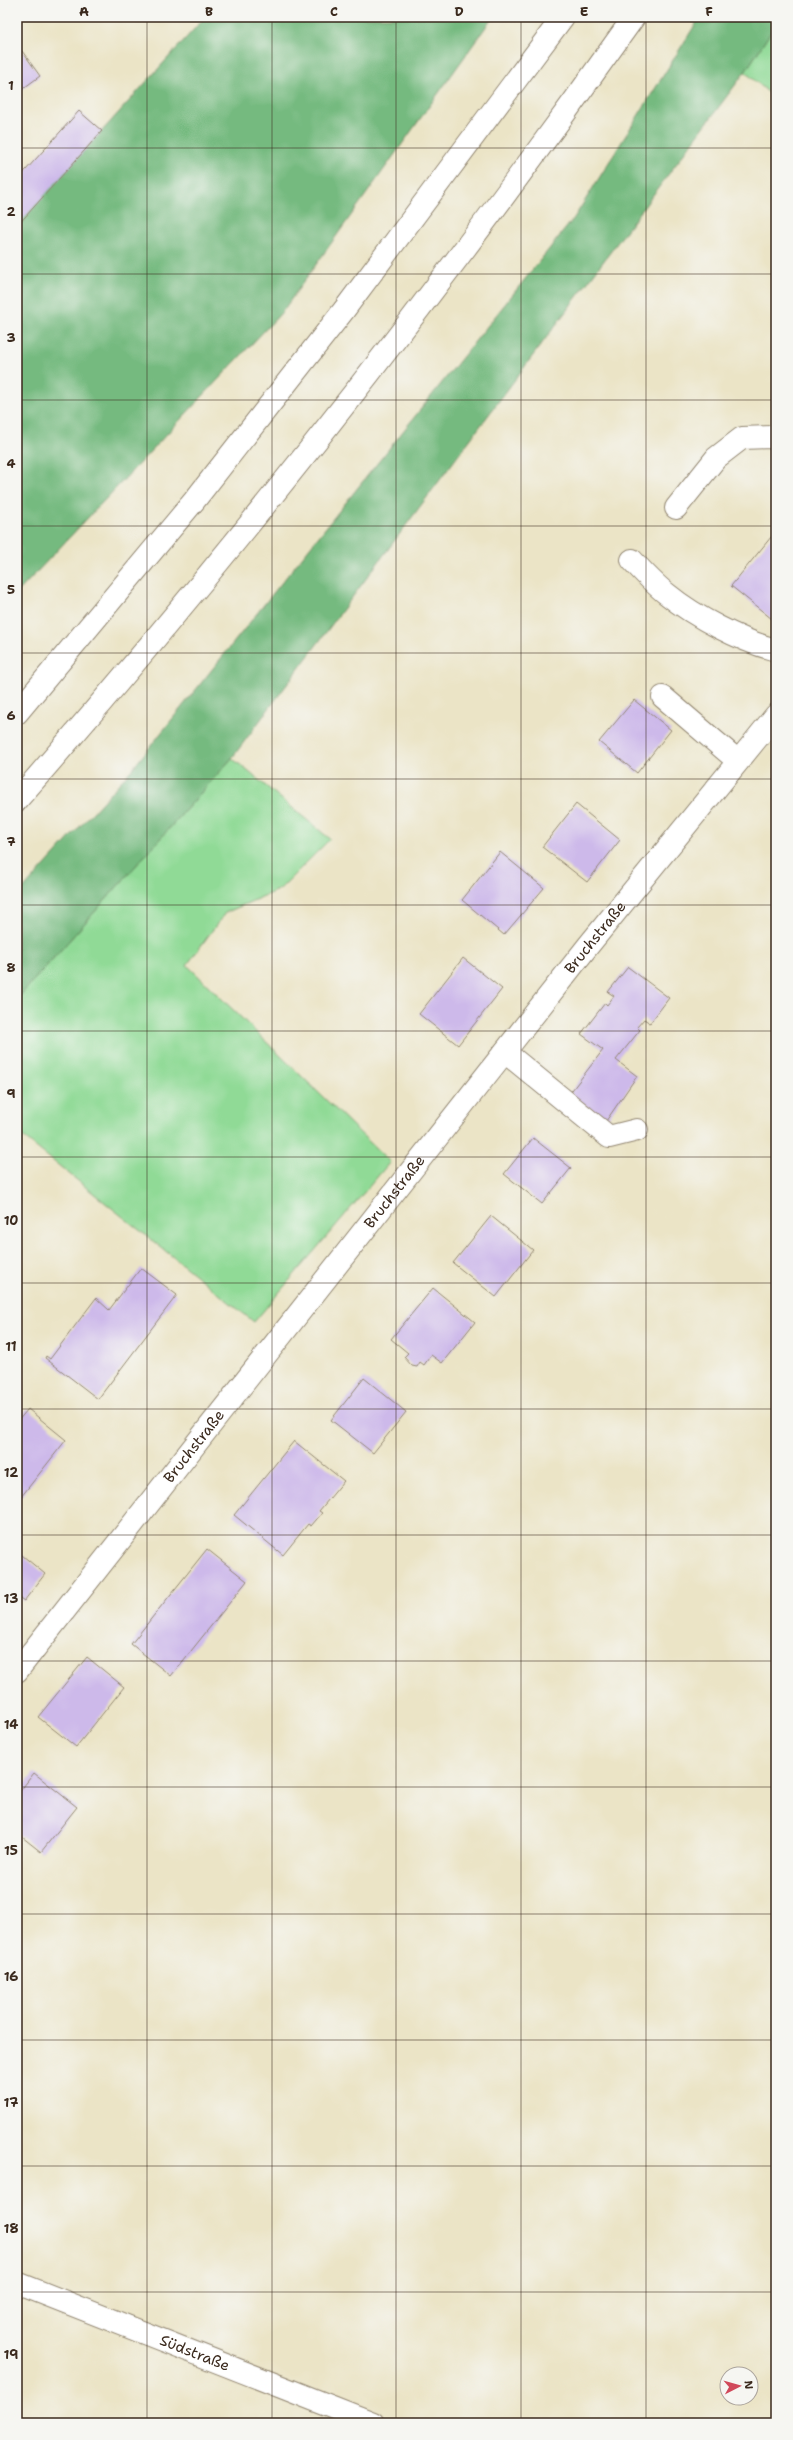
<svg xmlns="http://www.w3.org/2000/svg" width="793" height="2440" font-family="'Shantell Sans',sans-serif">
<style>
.green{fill:#90da96;stroke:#66825a}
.forest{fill:#74ba7f;stroke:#58724e}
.building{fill:#cdb9ea}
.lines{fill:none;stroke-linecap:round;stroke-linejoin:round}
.minor-casing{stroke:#938772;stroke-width:24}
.highway-casing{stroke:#938772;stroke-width:24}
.minor{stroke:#fff;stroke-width:22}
.highway{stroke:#fff;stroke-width:22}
.grid{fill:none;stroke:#3b2a1e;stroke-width:1;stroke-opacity:0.55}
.labels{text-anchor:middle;stroke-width:4;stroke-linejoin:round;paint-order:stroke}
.street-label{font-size:15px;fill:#3b2a1e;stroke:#f6f6f2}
.neatline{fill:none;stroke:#3b2a1e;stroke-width:1.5}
.grid-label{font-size:13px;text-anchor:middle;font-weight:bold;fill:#3b2a1e}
</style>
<rect width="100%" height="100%" fill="#f6f6f2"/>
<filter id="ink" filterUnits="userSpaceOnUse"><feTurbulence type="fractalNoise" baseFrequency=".025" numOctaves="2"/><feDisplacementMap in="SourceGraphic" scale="8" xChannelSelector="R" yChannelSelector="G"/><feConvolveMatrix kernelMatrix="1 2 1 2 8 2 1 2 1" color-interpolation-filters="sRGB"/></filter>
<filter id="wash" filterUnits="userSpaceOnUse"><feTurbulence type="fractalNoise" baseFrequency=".012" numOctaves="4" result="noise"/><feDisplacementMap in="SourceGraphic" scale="16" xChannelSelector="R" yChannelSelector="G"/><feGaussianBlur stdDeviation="0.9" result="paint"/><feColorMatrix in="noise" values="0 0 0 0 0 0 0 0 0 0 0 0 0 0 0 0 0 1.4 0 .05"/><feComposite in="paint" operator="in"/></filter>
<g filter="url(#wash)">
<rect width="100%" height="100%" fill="#ebe4c6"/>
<g class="green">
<polygon points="776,24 776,99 745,72"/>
<polygon points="232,758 330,839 280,889 225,913 187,965 390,1162 254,1322 17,1132 17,999"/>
</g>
<g class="forest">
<polygon points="205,17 493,17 282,312 17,593 17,225"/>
<polygon points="700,17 776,17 776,24 745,72 232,758 17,999 17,896 133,768 574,218"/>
</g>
<g id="blocks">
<g class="building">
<polygon points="22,51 40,76 17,93 17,54"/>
<polygon points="79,111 102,131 17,226 17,180"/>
<polygon points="776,531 776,614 772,619 731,586"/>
<polygon points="634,700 671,730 637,773 599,742"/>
<polygon points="576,804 620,840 587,882 542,847"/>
<polygon points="500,852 544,888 504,935 462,900"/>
<polygon points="463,958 502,989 458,1045 419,1014"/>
<polygon points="628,967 669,998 650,1023 644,1019 637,1027 640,1030 616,1060 637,1076 606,1121 569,1094 603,1050 581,1034 605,1003 607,1005 614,996 608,992"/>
<polygon points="533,1138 571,1168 542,1204 504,1174"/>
<polygon points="491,1216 533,1250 496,1297 453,1263"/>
<polygon points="141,1268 177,1295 98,1399 45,1358 46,1356 50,1359 96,1298 109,1310"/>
<polygon points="433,1288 475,1322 442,1363 431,1355 424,1365 420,1362 417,1367 412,1366 404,1357 408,1353 391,1339"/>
<polygon points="364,1378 406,1412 373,1453 331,1420"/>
<polygon points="28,1409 66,1440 17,1502 17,1422"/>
<polygon points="294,1441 344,1481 319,1511 322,1513 311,1526 308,1524 283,1555 234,1515"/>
<polygon points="207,1549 247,1581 171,1676 131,1644"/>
<polygon points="17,1551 45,1574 24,1601 17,1596"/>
<polygon points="87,1657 124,1687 76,1747 38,1717"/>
<polygon points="34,1773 77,1807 41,1852 17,1833 17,1789 20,1791"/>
</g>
</g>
</g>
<g filter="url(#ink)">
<use href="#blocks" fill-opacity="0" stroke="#938772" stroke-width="1"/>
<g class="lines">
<g class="minor-casing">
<g id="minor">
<polyline points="676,508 716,458 742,438 772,437 776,440"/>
<path d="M632,560C643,572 654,584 667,594C695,617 741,641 776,650"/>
<polyline points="663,697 738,761"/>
<polyline points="505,1052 609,1137 637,1130"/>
<path id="s1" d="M17,1671L588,946L776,715"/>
<path id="s2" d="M17,2283L373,2423"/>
</g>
</g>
<g class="highway-casing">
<g id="highway">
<polyline points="17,713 194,501 344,310 563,17"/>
<path d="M17,800C236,550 442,288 634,17"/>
</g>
</g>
<use href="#minor" class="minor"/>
<use href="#highway" class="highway"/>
</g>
</g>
<path class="grid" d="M147,17V2423M272,17V2423M396,17V2423M521,17V2423M646,17V2423M17,148H776M17,274H776M17,400H776M17,526H776M17,653H776M17,779H776M17,905H776M17,1031H776M17,1157H776M17,1283H776M17,1409H776M17,1535H776M17,1661H776M17,1787H776M17,1914H776M17,2040H776M17,2166H776M17,2292H776"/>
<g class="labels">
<g class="street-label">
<text dy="5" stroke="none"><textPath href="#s1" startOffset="934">Bruchstraße</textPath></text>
<text dy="5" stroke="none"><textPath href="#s1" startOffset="610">Bruchstraße</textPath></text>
<text dy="5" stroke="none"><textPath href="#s1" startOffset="286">Bruchstraße</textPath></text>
<text dy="5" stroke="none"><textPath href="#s2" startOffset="191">Südstraße</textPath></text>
</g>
</g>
<rect width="793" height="2440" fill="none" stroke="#f6f6f2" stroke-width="44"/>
<g transform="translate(739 2386) rotate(84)"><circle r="19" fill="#f6f6f2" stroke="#aba49d"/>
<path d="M0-3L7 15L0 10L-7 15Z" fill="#d1495b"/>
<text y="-6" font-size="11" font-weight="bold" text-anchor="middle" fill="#3b2a1e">N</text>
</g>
<rect x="22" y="22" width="749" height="2396" class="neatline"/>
<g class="grid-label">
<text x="84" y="16">A</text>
<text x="209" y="16">B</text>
<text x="334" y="16">C</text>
<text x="459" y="16">D</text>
<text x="584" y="16">E</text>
<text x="709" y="16">F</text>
<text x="11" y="90">1</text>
<text x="11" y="216">2</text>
<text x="11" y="342">3</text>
<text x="11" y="468">4</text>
<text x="11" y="594">5</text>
<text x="11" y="720">6</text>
<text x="11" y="846">7</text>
<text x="11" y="972">8</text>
<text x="11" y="1098">9</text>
<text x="11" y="1225">10</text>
<text x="11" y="1351">11</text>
<text x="11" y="1477">12</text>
<text x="11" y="1603">13</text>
<text x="11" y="1729">14</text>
<text x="11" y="1855">15</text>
<text x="11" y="1981">16</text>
<text x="11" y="2107">17</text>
<text x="11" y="2233">18</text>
<text x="11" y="2359">19</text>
</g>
</svg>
